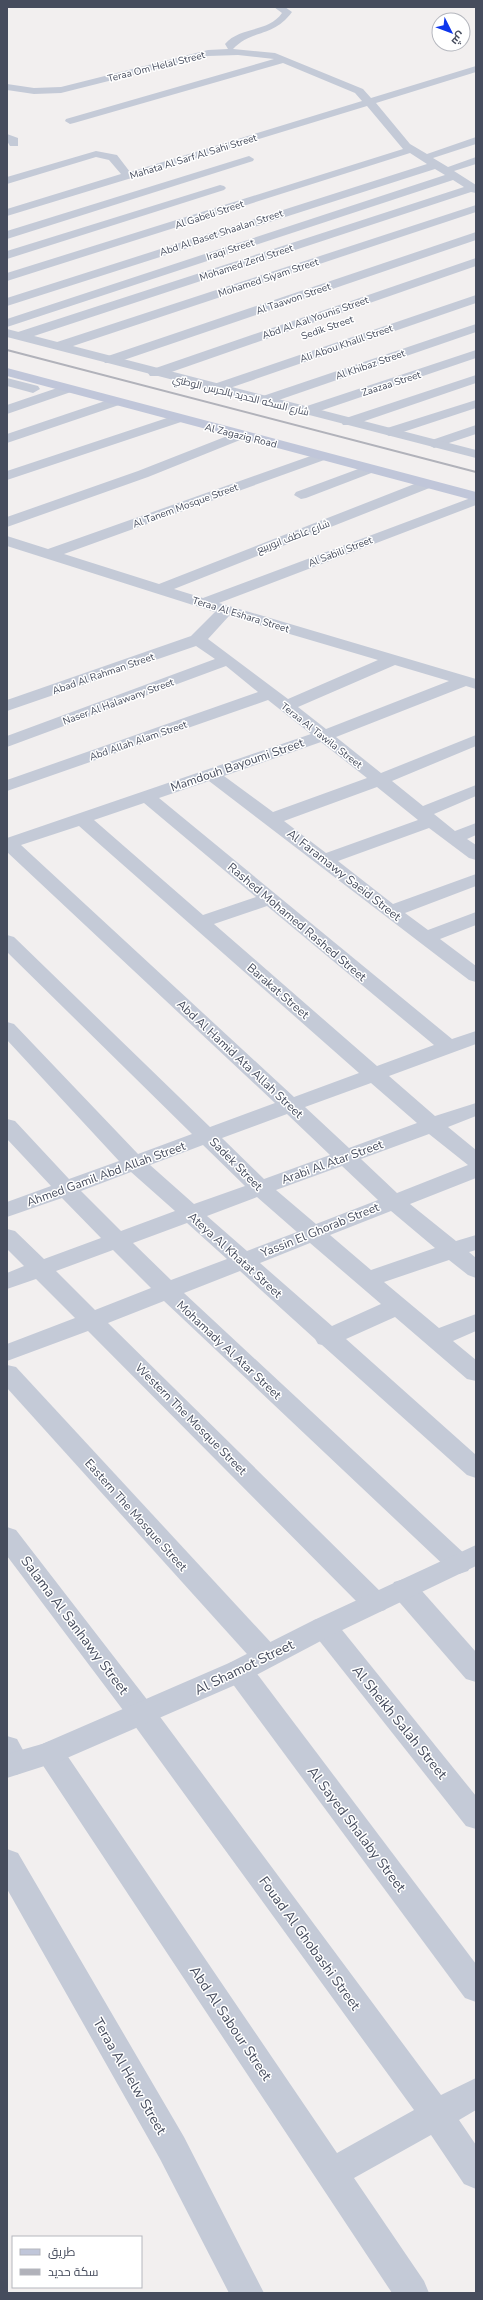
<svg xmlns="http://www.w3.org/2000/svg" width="483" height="2300" font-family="'Nunito Sans',Cairo,sans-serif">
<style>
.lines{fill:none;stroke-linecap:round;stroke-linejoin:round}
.minor{fill:#c4cad7;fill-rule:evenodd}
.tertiary{fill:#c4cad7;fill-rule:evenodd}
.secondary{fill:#c0c6d9;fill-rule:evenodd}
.rail{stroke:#b1b2ba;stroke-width:2}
.labels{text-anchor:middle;stroke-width:3;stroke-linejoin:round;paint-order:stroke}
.far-street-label{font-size:10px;fill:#464c5d;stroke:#fff}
.street-label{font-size:12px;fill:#464c5d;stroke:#fff}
.near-street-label{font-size:14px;fill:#464c5d;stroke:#fff}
</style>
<rect width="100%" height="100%" fill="#f2efef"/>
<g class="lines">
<g class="minor">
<path d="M274,7H285L292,12C273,38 252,29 233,49L275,53L363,89L371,98L476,66V72L376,103L410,144L427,154L476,137V144L433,158L448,167L476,157V164L454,171L476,185V193L471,192L25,339H15L14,336L15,333L464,187L453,180L7,327V319L445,175L435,169L7,306V298L427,164L410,153L7,281V273L403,149L367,106L7,216V209L121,174L109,160L96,157L7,184V177L96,151L117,155L130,172L362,101L355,93L283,63L74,123L70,124L65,121L66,119L274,59L238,55L208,56L61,93L34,94L7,90V84L34,88L61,87L208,50L228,49L225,44C240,26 268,33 282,13Z"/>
<polygon points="7,134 18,138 18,146 10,146 7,141"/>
<polygon points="249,156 254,159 253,161 7,239 7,231"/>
<polygon points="220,185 224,186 226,188 224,190 7,259 7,251"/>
<polygon points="476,205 476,212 64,349 54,349 52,346 54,343"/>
<polygon points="476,232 476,240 115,363 105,363 103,360 105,357"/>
<polygon points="476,258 476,266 160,376 150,376 148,373 150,370"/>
<polygon points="476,295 476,303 221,391 211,391 209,388 211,385"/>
<polygon points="476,324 476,332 270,403 265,404 258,400 260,397"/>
<polygon points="476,350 476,358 311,414 306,415 299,411 301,408"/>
<polygon points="476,375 476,383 353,425 343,425 341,422 343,419"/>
<polygon points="7,378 38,386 40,389 33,393 7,386"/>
<polygon points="66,385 71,386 73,389 71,392 7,414 7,405"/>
<polygon points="114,398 121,402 119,405 7,443 7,434"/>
<polygon points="476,400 476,408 394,435 389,436 382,432 384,429"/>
<polygon points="176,415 183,419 181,422 7,480 7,471"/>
<polygon points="476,425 476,434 434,448 427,444 429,441"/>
<polygon points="240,431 247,435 245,438 148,477 7,527 7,517 138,471"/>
<path d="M322,452L329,456L327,459L64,554L159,584L422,481L427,480L434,484L432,487L174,589L203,598L476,496V505L219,603L476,679V689L466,686L336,737L381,773L476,735V746L392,781L423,806L476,785V796L434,814L455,831L476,823V835L467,839L476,845V860L469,858L429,828L338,861L393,904L476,874V886L405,913L428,930L476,912V925L440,939L476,966V982L469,980L209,781L159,798L452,1039L476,1031V1044L389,1076L435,1116L476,1103V1116L448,1127L476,1150V1178L410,1204L456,1241L476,1235V1250L469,1252L476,1258V1278L468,1275L449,1260L384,1282L439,1328L476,1314V1331L453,1341L476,1360V1381L467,1379L395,1317L346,1339L476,1455V1478L467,1475L322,1345L318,1344L315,1339L240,1271L184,1293L468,1557L472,1564L468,1571L459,1574L450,1571L164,1301L108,1323L385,1596L389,1603L385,1610L375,1613L365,1610L88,1331L7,1361V1344L75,1318L36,1279L7,1289V1273L24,1266L7,1249V1229L15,1231L44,1259L101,1238L62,1198L7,1217V1202L51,1186L7,1139V1119L15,1121L69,1179L119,1161L7,1040V1022L14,1024L138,1154L192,1134L7,952V935L14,937L210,1127L275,1103L7,852V838L311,734L268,700L7,791V780L258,692L226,666L7,747V736L215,659L196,646L7,711V700L191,636L215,612L7,546V536L48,549ZM229,616L378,660L288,699L208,639ZM395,665L449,681L326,729L298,707ZM321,742L367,778L273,812L224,776ZM377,787L418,820L326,853L284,821ZM144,803L256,897L203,915L94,820ZM79,826L359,1073L294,1097L21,845ZM267,906L434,1045L377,1066L214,924ZM371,1083L417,1123L349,1148L305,1107ZM287,1114L330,1155L264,1179L222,1138ZM429,1134L468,1165L397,1193L361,1159ZM203,1145L245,1186L194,1204L150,1165ZM342,1166L378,1200L316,1224L276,1190ZM131,1172L175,1211L121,1231L81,1191ZM257,1197L297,1232L247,1251L207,1216ZM391,1211L435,1248L371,1270L330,1235ZM187,1223L227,1259L171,1280L133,1243ZM310,1243L381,1304L332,1326L260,1263ZM113,1250L151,1288L95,1310L56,1271Z"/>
<polygon points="369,465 374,466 376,469 374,472 306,498 301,499 294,495 296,492"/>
<polygon points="7,1365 16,1367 276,1648 280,1656 276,1664 266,1667 256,1664 7,1388"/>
<polygon points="7,1527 16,1530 152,1706 441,2095 476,2078 476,2110 459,2120 476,2145 476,2189 464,2184 431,2135 354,2178 424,2281 429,2293 392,2293 40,1761 36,1753 40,1745 50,1741 60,1745 337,2153 414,2110 132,1722 7,1556"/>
<polygon points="404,1579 414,1582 476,1652 476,1682 466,1679 394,1596 391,1589 394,1582"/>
<polygon points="324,1617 334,1620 476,1796 476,1829 466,1826 314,1634 310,1627 314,1620"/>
<polygon points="239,1660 249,1663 476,1964 476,2002 465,1998 229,1679 225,1671 229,1663"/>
<polygon points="7,1736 17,1739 30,1763 26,1771 16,1775 7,1772"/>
<polygon points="7,1849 18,1853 184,2137 264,2293 229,2293 160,2159 7,1889"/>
</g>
<g class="tertiary">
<polygon points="7,329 476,450 476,458 7,337"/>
<polygon points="476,1545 476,1566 334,1634 249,1679 60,1761 7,1778 7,1754 42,1744 229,1663 314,1620"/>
</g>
<polygon class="secondary" points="7,368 476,492 476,501 7,376"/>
<polyline class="rail" points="7,350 476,472"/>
</g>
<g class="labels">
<g class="far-street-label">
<text transform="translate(156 66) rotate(-14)" y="4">Teraa Om Helal Street</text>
<text transform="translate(193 156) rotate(-17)" y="4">Mahata Al Sarf Al Sahi Street</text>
<text transform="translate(209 214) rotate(-18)" y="4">Al Gabeli Street</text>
<text transform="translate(221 232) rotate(-18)" y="4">Abd Al Baset Shaalan Street</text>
<text transform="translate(230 249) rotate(-18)" y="4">Iraqi Street</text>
<text transform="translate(246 262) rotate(-18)" y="4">Mohamed Zerd Street</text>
<text transform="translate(268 277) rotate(-18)" y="4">Mohamed Siyam Street</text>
<text transform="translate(293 298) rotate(-19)" y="4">Al Taawon Street</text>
<text transform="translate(315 317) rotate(-19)" y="4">Abd Al Aal Younis Street</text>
<text transform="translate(327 327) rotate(-19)" y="4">Sedik Street</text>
<text transform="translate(346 343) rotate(-19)" y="4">Ali Abou Khalil Street</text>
<text transform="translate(370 364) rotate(-19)" y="4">Al Khibaz Street</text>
<text transform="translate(391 383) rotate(-18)" y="4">Zaazaa Street</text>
<text transform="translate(241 395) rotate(14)" y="4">شارع السكه الحديد بالحرس الوطني</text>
<text transform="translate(241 435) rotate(14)" y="4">Al Zagazig Road</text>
<text transform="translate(185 505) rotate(-20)" y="4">Al Tanem Mosque Street</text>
<text transform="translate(293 536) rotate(-21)" y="4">شارع عاطف ابوربيع</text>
<text transform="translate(340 551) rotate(-21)" y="4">Al Sabili Street</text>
<text transform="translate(241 614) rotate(17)" y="4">Teraa Al Eshara Street</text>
<text transform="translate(103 673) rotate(-19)" y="4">Abad Al Rahman Street</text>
<text transform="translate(118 701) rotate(-20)" y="4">Naser Al Halawany Street</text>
<text transform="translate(322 735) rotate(38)" y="4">Teraa Al Tawila Street</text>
<text transform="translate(138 740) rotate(-19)" y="4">Abd Allah Alam Street</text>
</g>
<g class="street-label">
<text transform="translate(237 765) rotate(-19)" y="4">Mamdouh Bayoumi Street</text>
<text transform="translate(344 875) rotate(38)" y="4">Al Faramawy Saeid Street</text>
<text transform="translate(297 922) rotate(40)" y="4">Rashed Mohamed Rashed Street</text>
<text transform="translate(278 991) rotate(41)" y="4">Barakat Street</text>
<text transform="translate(240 1059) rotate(43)" y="4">Abd Al Hamid Ata Allah Street</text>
<text transform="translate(332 1162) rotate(-20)" y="4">Arabi Al Atar Street</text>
<text transform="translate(236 1164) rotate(45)" y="4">Sadek Street</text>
<text transform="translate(106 1174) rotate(-20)" y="4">Ahmed Gamil Abd Allah Street</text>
<text transform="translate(320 1230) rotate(-22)" y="4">Yassin El Ghorab Street</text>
<text transform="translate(235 1255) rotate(42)" y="4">Ateya Al Khatat Street</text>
<text transform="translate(229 1350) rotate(43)" y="4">Mohamady Al Atar Street</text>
<text transform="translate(191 1419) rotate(45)" y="4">Western The Mosque Street</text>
<text transform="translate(136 1515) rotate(48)" y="4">Eastern The Mosque Street</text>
</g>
<g class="near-street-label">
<text transform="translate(75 1625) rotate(53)" y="5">Salama Al Sanhawy Street</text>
<text transform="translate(244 1667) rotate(-26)" y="5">Al Shamot Street</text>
<text transform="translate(400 1722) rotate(51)" y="5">Al Sheikh Salah Street</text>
<text transform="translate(357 1829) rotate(53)" y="5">Al Sayed Shalaby Street</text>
<text transform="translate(310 1943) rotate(54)" y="5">Fouad Al Ghobashi Street</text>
<text transform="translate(231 2023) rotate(56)" y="5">Abd Al Sabour Street</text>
<text transform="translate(130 2076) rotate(60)" y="5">Teraa Al Helw Street</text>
</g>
</g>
<rect width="483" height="2300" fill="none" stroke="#464c5d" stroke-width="16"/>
<rect x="12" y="2236" width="130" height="52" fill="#ffffff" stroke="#b5b7be"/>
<rect x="20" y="2249" width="20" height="6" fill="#c0c6d9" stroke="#b5b7be"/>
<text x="48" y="2256" font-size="12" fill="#464c5d">طريق</text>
<rect x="20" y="2269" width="20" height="6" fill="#b1b2ba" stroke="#b5b7be"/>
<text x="48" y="2276" font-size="12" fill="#464c5d">سكة حديد</text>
<g transform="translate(451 32) rotate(132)"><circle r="19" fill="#ffffff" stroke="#b5b7be"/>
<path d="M0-3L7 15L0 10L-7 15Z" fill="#0e36ec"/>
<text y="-6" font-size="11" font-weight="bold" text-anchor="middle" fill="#464c5d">ش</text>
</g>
</svg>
